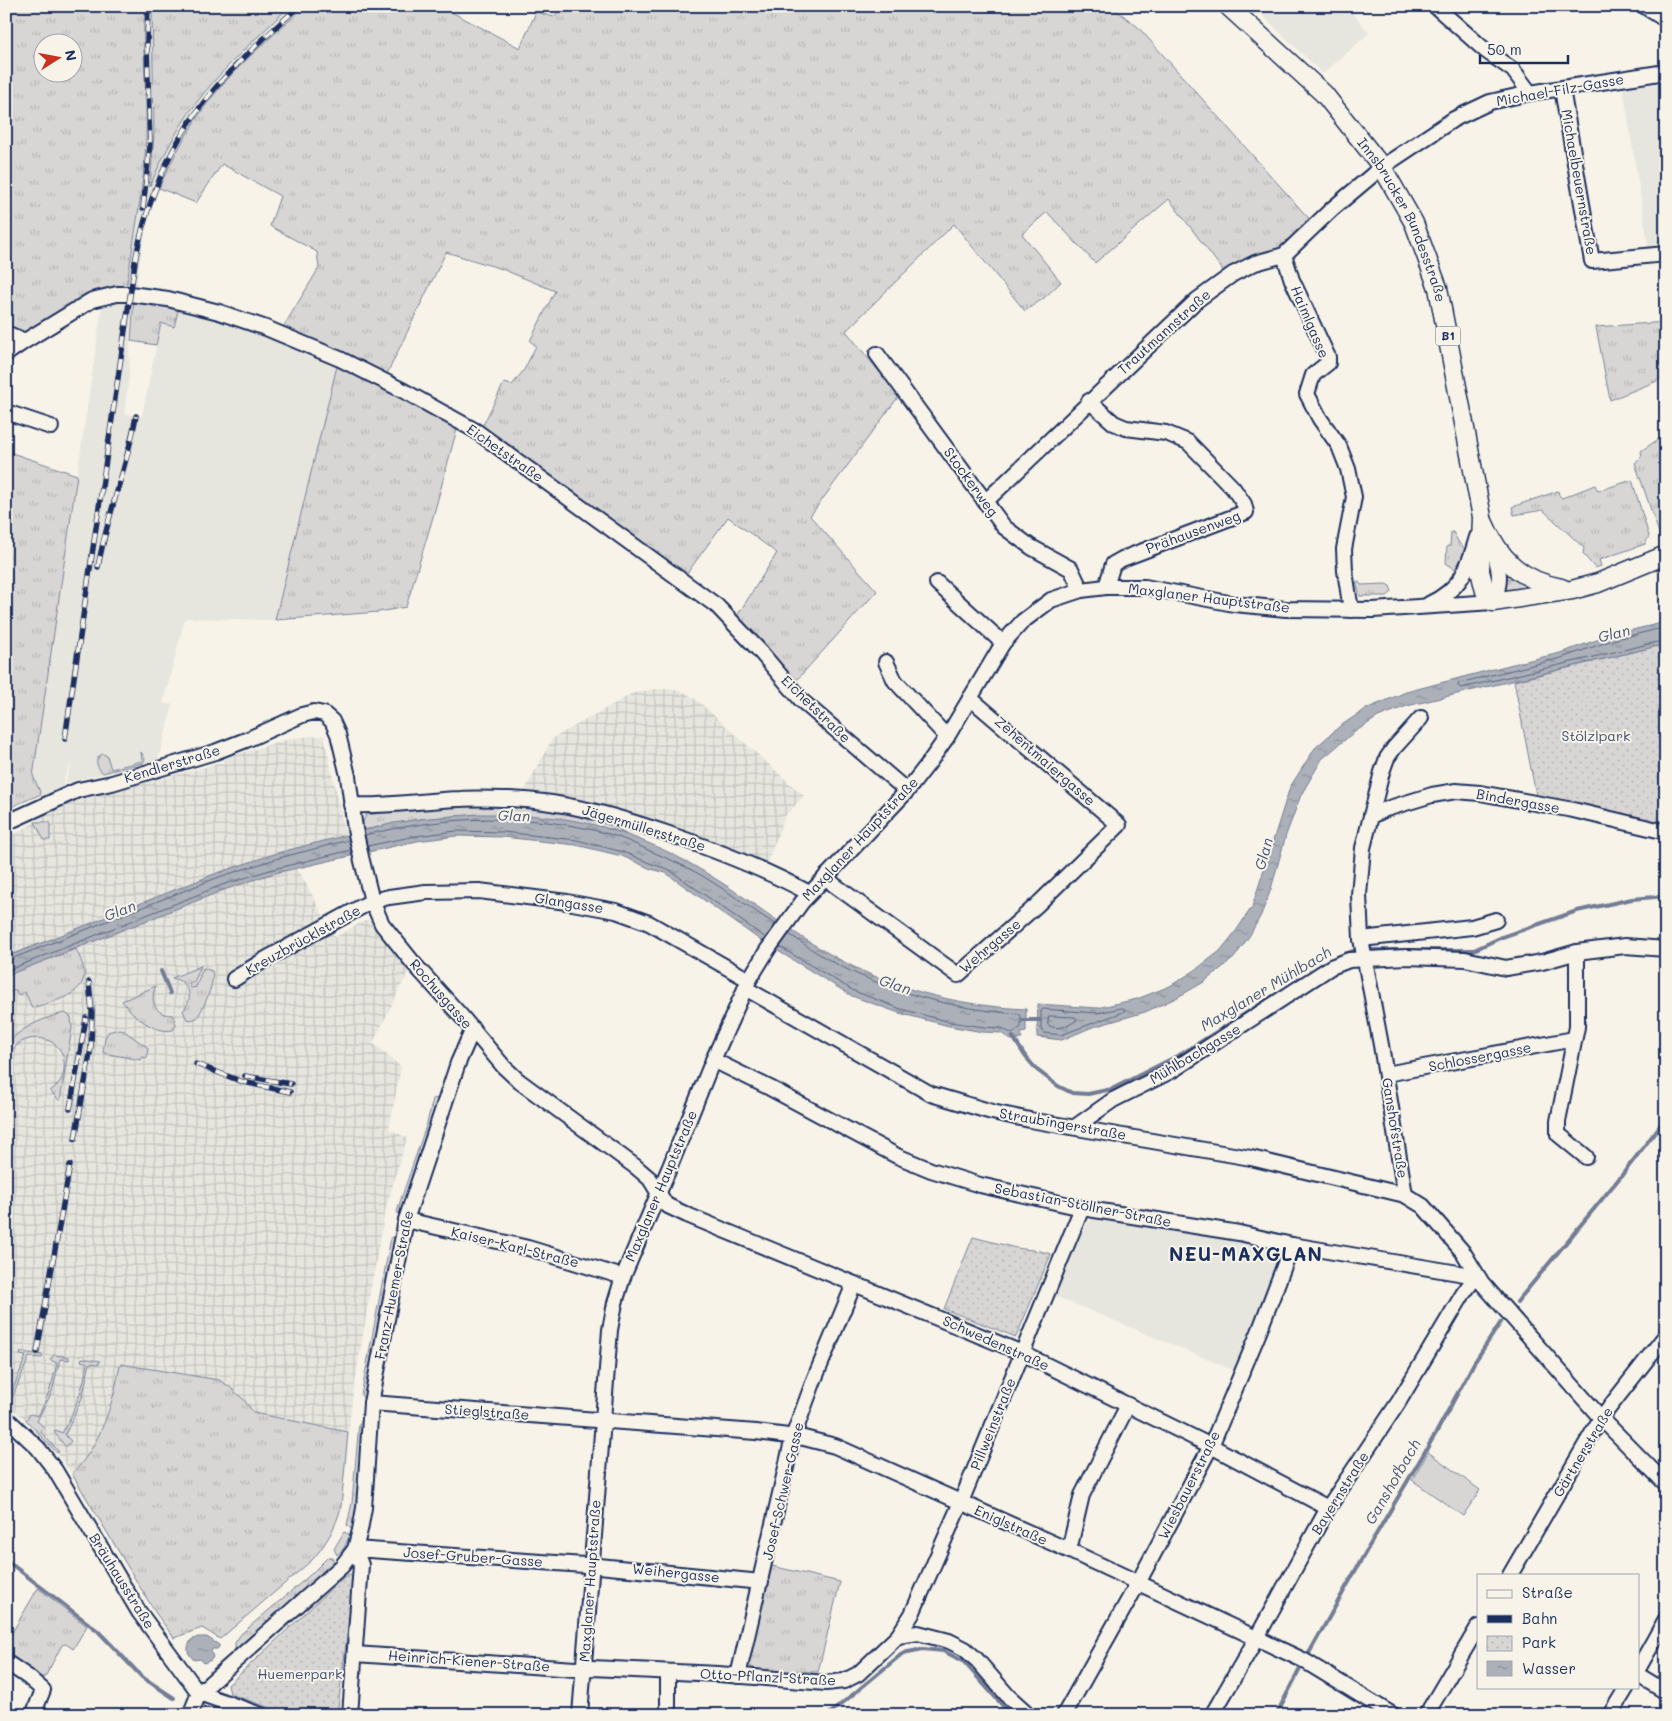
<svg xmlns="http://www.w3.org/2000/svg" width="1672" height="1721" font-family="Mali,sans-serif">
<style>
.built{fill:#e6e5de}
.industrial{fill:url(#industrial-grid)}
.grass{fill:url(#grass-tufts);stroke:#798299;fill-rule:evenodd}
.park{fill:url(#park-dots);stroke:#798299}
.garden{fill:#d7d6d4;stroke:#798299}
.water{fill:url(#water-ripples);stroke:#727c95}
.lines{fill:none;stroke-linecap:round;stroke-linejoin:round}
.shore{stroke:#556382;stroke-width:1}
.stream{stroke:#727c95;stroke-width:4}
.minor-casing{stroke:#1b2f5e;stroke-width:18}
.major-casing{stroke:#1b2f5e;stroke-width:21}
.minor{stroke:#f7f3e8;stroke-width:14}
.major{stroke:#f7f3e8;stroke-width:18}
.rail-casing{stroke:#1b2f5e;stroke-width:5.5}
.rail{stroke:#f7f3e8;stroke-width:4;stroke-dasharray:11;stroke-linecap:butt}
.labels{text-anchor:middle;stroke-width:4;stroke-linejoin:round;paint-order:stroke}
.shield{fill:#f7f3e8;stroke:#5d6a87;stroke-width:1}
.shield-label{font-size:12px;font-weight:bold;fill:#1b2f5e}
.street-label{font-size:14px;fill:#1b2f5e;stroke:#f7f3e8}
.park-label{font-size:14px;fill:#415076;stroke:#f7f3e8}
.water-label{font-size:15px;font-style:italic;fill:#465679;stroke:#f7f3e8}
.district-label{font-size:19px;font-weight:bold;letter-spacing:1px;fill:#1b2f5e;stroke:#f7f3e8}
</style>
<defs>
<pattern id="industrial-grid" width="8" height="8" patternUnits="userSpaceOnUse" patternTransform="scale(1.25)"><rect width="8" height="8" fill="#e6e5de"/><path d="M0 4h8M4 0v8" fill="none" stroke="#c5c5c1"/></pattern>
<pattern id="grass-tufts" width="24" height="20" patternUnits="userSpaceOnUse" patternTransform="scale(1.25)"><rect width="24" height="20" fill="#d7d6d4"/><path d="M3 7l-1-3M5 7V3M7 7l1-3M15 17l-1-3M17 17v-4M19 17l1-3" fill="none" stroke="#b8b8b8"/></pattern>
<pattern id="park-dots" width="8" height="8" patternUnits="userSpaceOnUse" patternTransform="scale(1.25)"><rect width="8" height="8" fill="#d7d6d4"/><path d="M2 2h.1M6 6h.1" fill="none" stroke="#b8b8b8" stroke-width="1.8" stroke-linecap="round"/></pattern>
<pattern id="water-ripples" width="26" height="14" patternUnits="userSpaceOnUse" patternTransform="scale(1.25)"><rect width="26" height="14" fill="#acb0b9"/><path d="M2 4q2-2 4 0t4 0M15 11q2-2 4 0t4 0" fill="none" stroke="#8b909a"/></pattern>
</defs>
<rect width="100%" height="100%" fill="#f7f3e8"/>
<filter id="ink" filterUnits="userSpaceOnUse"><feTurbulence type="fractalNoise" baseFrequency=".02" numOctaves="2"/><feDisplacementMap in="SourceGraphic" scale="10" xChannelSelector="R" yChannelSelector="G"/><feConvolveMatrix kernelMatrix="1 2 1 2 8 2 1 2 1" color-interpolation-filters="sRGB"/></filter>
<g filter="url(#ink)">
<g class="built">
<polygon points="145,6 152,6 154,134 150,185 162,157 181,126 203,94 256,38 290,6 305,6 241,65 210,100 172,158 159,188 150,213 142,247 130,330 129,376 124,414 142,416 161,323 177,306 241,323 338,362 275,620 185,618 163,703 173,705 158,760 65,783 74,756 64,778 59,824 41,794 33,776 103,300 126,290 143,182 146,139 143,45"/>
<polygon points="1253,6 1347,6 1369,33 1323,74"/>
<polygon points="1666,83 1666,248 1649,250 1623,87"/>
<polygon points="1093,1219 1283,1248 1286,1252 1236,1371 1055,1296 1086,1224"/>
</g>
<g class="industrial">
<polygon points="669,688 686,693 698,701 804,796 785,816 767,863 652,822 568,799 524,792 552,739 633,693 655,689 668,689"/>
<polygon points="309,736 324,736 350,856 298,869 335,937 368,919 409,970 373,1043 401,1067 389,1129 407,1138 386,1208 370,1293 352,1400 341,1507 339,1517 329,1537 322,1549 312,1560 220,1639 202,1628 174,1638 155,1612 72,1474 57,1453 31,1424 6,1404 6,839 35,822 47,810 92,797 224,762 226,758 285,740"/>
</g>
<g class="grass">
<path d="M6,6H145C141,51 148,95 146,139C144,190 133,240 126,290L27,335L6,328ZM42,42H72V72H42Z"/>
<path d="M152,6H290C261,34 230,61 204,93C181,121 164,153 150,186L154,134Z"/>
<path d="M305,6H440L520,48L536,12L554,17L563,6H1111L1138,27L1312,222L1284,248L1246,259L1225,273L1169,199L1095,263L1047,212L1022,234L1061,282L1044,298L1025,311L954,224L846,331L899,396L810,516L877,591L794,683L737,616L777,553L728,517L685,576L481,429L504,383L512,385L524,370L536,346L530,341L555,291L502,269L446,252L385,378L282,329L319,268L317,252L270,226L280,196L222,164L196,203L159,188C173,157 189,128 209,101C236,66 272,37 305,6Z"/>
<polygon points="134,298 177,306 178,311 174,327 161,323 156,345 131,341"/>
<polygon points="1666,322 1666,374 1657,381 1610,400 1596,327"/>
<polygon points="338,362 458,425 433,517 406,607 379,612 275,620"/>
<polygon points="1666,434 1666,535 1660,536 1635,463 1642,456 1641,451"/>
<polygon points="6,451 77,475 33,776 41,794 6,809"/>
<polygon points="1632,480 1649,536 1645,544 1599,560 1601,566 1595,568 1583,554 1584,548 1543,510 1514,515 1512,507 1558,491 1559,495 1562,498 1595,485 1598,491"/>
<polygon points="1451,532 1453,532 1459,543 1466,550 1455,569 1446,563 1447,546 1450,546"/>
<polygon points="1518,577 1526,587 1505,590 1505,579"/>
<polygon points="1356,582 1359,582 1361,585 1386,584 1390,586 1392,592 1387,596 1360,596"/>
<path d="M141,752L145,759L143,763L103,773C98,769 94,761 99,756L103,754L107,756L111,769L142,761Z"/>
<polygon points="488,804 560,812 597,820 611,824 627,835 611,829 501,814 454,816 420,819 363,830 363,822 366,815 437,806"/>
<polygon points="35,822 50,822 50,840 44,840"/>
<path d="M76,949C79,956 83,963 84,971C87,996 50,1002 32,1008L25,992L18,995L16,990L6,994V975Z"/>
<path d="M201,966L194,982L189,984L191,988L196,987L203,968L212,971C216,981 203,1009 197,1018L190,1020L187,1019L183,1011C195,997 189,982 172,978Z"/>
<path d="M156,986C149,1000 155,1016 173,1015L176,1024L173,1030C154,1034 132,1015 122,1001Z"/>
<path d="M65,1013L71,1017L72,1028L60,1101L50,1091C58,1086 64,1078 64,1068C68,1028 4,1028 8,1070H6C6,1064 5,1056 6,1050C10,1031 48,1016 65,1013Z"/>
<polygon points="119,1029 123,1030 148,1048 147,1058 142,1057 141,1060 103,1053 105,1038 108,1032"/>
<polygon points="436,1098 437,1099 434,1114 400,1217 397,1212 400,1202 427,1123 433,1099"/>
<polygon points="393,1237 396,1238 367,1400 364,1399 361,1395 363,1385 387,1258 391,1238"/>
<polygon points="21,1352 43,1355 42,1358 29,1357 12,1398 10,1397 26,1356 20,1355"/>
<path d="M54,1355L69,1357V1360L60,1359L52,1392L37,1421L44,1427L41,1432L59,1452L57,1453L26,1420L30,1414L38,1416C47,1399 53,1382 57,1363L50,1360Z"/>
<path d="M82,1358L100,1361L99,1364L90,1363L82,1398L65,1435L71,1441L67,1446H65L54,1432L56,1430L62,1433C75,1411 83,1388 88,1363L81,1361Z"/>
<path d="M120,1364L219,1380L230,1387L244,1400L254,1413L348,1432L341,1507C336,1527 326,1544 312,1560L220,1639L202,1628L174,1638L155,1612L72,1474C100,1446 114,1402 120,1364Z"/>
<polygon points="363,1419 366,1420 356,1518 352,1530 347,1525 352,1503 359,1423"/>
<polygon points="344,1532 350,1535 344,1548 337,1555 334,1549"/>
<polygon points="328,1557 332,1558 334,1562 325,1572 235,1650 235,1643 241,1634 310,1575"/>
<path d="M772,1566L840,1582L818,1672L758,1670C752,1668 749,1667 748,1661Z"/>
<polygon points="38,1588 87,1626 73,1649 66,1644 62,1645 45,1677 41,1677 6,1655 6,1643"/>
</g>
<g class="park">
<polygon points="1666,644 1666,826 1647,820 1537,800 1514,681"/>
<polygon points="973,1237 1016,1248 1040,1251 1051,1254 1016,1337 944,1309"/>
<polygon points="349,1574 353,1575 354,1581 337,1715 291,1715 230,1694 228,1685 343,1578"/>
</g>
<polygon class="garden" points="1428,1452 1480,1490 1463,1516 1412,1480"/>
<g class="water">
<polygon points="1666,622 1666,644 1407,706 1378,717 1353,733 1322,759 1301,795 1286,835 1271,889 1261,915 1250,935 1234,958 1204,982 1176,998 1145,1012 1090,1028 1062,1040 1037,1037 1038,1004 1097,1008 1137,999 1170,986 1194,971 1220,951 1236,931 1252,907 1290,787 1315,748 1340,726 1366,709 1406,692 1509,665 1560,653 1611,635"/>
<path d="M478,814C522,814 570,816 612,830C646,840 681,857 711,876C751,900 787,930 828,953C887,988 958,1006 1026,1009V1032L1021,1033L1022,1039L1011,1040L1001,1033L983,1032L949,1026L899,1013L852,996L760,940L666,873L651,869L622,856L576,845L503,837L456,836L417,841L271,874L224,890L6,976V957L217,873L277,853L394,823L420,819Z"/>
<path d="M198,1637H207L219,1645V1647L217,1649H212L211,1652L213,1657L211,1660L204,1663L200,1659L194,1660C187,1653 186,1649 191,1640Z"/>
</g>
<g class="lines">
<g class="shore">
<polyline points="1666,627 1613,640 1561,658 1459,683 1458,686 1461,688 1666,640"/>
<path d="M365,835C444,816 530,812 609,834C623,838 635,844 648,850C669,859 690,868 709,880C732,894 753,910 776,925"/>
<polyline points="367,846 416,836 456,831 503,832 577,840 623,852 652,864 668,869 766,938"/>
<path d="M780,947L854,991L901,1009L950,1022L984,1027L1002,1028L1012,1034L1021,1027V1016L1019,1014C953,1009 882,991 824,957C812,950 801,942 789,934"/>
<polyline points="6,961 219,877 279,858 349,840"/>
<polyline points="6,971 222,885 270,870 351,850"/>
<polygon points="1122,1008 1125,1009 1123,1012 1061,1035 1044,1033 1041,1029 1041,1011 1043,1009 1097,1013"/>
<path d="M1049,1016L1075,1017L1077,1020C1069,1026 1057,1031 1048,1025Z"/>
</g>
<g class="stream">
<polyline points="1366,950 1474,950 1502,937 1577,911 1632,899 1666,896"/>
<polyline points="1331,960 1355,950 1359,950"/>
<polyline points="161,971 170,993"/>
<polyline points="1022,1020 1040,1020"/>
<polyline points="1013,1037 1025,1056 1037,1070 1058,1086 1072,1093 1088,1094 1112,1089 1183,1053 1324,964"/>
<polyline points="1517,1302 1622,1175 1666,1118"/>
<polyline points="6,1560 98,1631 142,1677 174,1698"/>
<polyline points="1308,1655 1368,1548 1436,1433 1474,1363 1501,1322"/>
<polyline points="211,1713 216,1715"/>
<polyline points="828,1715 903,1653 923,1649 943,1651 963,1661 1011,1715"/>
<polyline points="1276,1715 1301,1667"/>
</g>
<g class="minor-casing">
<g id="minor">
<polyline points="1435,6 1486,51 1513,70 1530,93"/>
<polyline points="1644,6 1666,20"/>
<polyline points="1562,89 1592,261 1666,254"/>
<polyline points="1284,255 1292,280 1328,357 1328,363 1313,375 1307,394 1320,419 1339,446 1348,469 1354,497 1344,549 1345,571 1351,610"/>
<polyline points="6,333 25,341"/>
<polyline points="6,354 25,341 92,300 117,294 130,294 168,299 219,312 266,328 340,359 404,391 476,431 717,606 758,649 802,701 907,791"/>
<polyline points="877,354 1004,527 1031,547 1071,569 1081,590"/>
<polyline points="1089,401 1114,423 1126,428 1166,433 1188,442 1233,488 1244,504 1246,512 1122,559 1113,564 1106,587"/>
<polyline points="6,412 51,427"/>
<polyline points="985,502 1197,300 1233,274 1255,263 1284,255 1332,209 1382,167 1454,119 1490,102 1530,93 1666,72"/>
<polyline points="937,583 1003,643"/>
<path d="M1429,604C1461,589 1468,569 1477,537"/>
<polyline points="886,662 895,681 947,737"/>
<path d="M351,805C388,807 424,800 461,799C477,798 494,799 510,799C564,801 615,816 666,833C715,850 763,868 809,893"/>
<polyline points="1371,816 1386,809 1432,795 1456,791 1480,793 1573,810 1666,832"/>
<polyline points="6,823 78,790 112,783 215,752 246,740 302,715 314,712 324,714 332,721 338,734 348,776 355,829 361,857 372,901 382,924 415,965 462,1017 504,1067 519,1081 636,1167 650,1179 666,1205 687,1215 1022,1353 1211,1446 1328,1508"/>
<polyline points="826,876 833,884 958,975 1037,905 1119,825 970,698"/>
<polyline points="1361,939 1472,927 1496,920"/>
<polyline points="1577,952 1577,1027 1558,1121 1558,1134 1586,1157"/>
<polyline points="234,979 266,959 372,901 389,897 426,892 479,891 567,902 616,911 649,923 749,980"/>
<polyline points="745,988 931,1094 992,1112 1030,1120 1251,1158 1405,1195 1423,1206 1463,1252 1482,1283 1601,1418 1666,1484"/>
<polyline points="713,1060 770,1088 897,1156 931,1170 980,1185 1082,1208 1239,1233 1292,1245 1476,1276"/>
<polyline points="1386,1074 1574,1039"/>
<polyline points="1075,1127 1113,1100 1173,1070 1331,967 1349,960 1406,957 1465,959 1506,968 1542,962 1577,952 1625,946 1666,949"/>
<polyline points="1405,1195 1381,1045 1361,939 1359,895 1363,848 1382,772 1387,758 1394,748 1421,718"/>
<polyline points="406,1220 528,1248 623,1277"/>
<polyline points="371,1403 756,1432 804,1438 835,1446 1068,1550 1303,1660 1393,1715"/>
<polyline points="6,1418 38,1448 55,1470 139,1612 199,1693 261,1715"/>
<polyline points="1068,1550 1071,1542 1082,1495 1128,1405"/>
<polyline points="1510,1575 1601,1418 1666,1335"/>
<polyline points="898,1636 912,1614 961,1502 1082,1208"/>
<polyline points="355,1654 575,1669 592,1668 718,1674 826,1683 844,1681 858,1674 898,1636 918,1633 949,1641 965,1649 977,1660 1008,1696 1029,1715"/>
<polyline points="6,1662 28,1677 43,1690 33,1715"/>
<polyline points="1638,1669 1666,1619"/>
<polyline points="1638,1675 1666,1692"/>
<polyline points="738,1676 793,1437 814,1380 854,1284"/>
<polyline points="190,1715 199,1693 342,1566 355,1549 360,1530 364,1508 371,1403 406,1220 458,1063 473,1029"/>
<polyline points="350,1715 361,1565 355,1549 599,1566 761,1582"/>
<path d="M580,1715L610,1330L615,1303L623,1277L671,1164L713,1060L749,980L768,949L802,902L907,791L928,764L947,737L1003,643L1023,621L1051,600L1081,590L1106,587H1145L1234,604L1286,609L1373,610L1493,602C1503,581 1499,567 1492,545"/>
<polyline points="668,1715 668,1673"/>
<polyline points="1064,1715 1138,1583 1211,1446 1259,1332 1292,1245"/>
<polyline points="1212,1715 1251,1648 1328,1508 1398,1403 1463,1294 1476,1276"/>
<polyline points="1426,1715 1478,1627"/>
<polyline points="1610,1715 1627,1687"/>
</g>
</g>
<g class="major-casing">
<g id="major">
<path id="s1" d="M1228,6L1324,94L1382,167L1414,223L1438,288L1482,517L1480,571L1485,591L1493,602L1572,590L1598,583L1666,555"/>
<path d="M1483,521C1499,559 1521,581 1562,588"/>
</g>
</g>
<use href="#minor" class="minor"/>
<use href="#major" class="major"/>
<g class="rail-casing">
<g id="rail">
<polyline points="143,208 150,145 147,42 148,6"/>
<path d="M98,567C107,516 127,467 136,416"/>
<path d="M65,739L135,262C148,192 177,129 225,77C248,52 274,29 299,6"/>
<polyline points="196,1064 243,1082 290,1092"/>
<polyline points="245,1076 291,1084"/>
<polyline points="70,1109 86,1018"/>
<polyline points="75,1139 91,1048 92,1012 89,982"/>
<polyline points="37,1352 70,1165"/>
</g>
</g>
<use href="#rail" class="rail"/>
</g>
</g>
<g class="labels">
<rect class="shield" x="1435.5" y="326.5" width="25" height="19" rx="4"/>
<g class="shield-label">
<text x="1448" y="340">B1</text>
</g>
<g class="street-label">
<text transform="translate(1560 90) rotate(-10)" y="5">Michael-Filz-Gasse</text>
<text transform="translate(1579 182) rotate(80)" y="5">Michaelbeuernstraße</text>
<text dy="5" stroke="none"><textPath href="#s1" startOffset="280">Innsbrucker Bundesstraße</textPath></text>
<text transform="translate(1310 322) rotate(67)" y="5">Haimlgasse</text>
<text transform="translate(1164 332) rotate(-42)" y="5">Trautmannstraße</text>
<text transform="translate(505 453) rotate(35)" y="5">Eichetstraße</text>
<text transform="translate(971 482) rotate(54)" y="5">Stockerweg</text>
<text transform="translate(1193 532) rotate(-20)" y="5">Prähausenweg</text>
<text transform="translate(1209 598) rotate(7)" y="5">Maxglaner Hauptstraße</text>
<text transform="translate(816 709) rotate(44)" y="5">Eichetstraße</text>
<text transform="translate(1045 761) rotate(41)" y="5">Zehentmaiergasse</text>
<text transform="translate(172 764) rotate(-17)" y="5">Kendlerstraße</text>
<text transform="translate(1518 801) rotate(10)" y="5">Bindergasse</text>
<text transform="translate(644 828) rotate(17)" y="5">Jägermüllerstraße</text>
<text transform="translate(860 839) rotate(-47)" y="5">Maxglaner Hauptstraße</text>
<text transform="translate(569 903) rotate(9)" y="5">Glangasse</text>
<text transform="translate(303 940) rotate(-29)" y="5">Kreuzbrücklstraße</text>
<text transform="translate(990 946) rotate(-40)" y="5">Wehrgasse</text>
<text transform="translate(441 994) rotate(49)" y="5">Rochusgasse</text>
<text transform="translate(1195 1054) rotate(-31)" y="5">Mühlbachgasse</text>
<text transform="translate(1480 1057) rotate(-11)" y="5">Schlossergasse</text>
<text transform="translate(1063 1124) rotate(10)" y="5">Straubingerstraße</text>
<text transform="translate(1395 1128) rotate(81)" y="5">Ganshofstraße</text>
<text transform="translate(661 1186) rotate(-67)" y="5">Maxglaner Hauptstraße</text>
<text transform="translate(1083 1205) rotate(11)" y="5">Sebastian-Stöllner-Straße</text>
<text transform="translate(515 1247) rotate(14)" y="5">Kaiser-Karl-Straße</text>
<text transform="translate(394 1285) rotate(-79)" y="5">Franz-Huemer-Straße</text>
<text transform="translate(996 1343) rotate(24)" y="5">Schwedenstraße</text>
<text transform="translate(487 1412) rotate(4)" y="5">Stieglstraße</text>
<text transform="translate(993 1424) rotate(-68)" y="5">Pillweinstraße</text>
<text transform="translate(1583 1452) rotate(-59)" y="5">Gärtnerstraße</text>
<text transform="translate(1189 1485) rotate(-63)" y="5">Wiesbauerstraße</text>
<text transform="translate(783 1491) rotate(-77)" y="5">Josef-Schwer-Gasse</text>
<text transform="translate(1340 1493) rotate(-58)" y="5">Bayernstraße</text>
<text transform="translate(1011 1525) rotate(24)" y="5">Eniglstraße</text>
<text transform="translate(473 1557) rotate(4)" y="5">Josef-Gruber-Gasse</text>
<text transform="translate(676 1573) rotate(6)" y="5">Weihergasse</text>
<text transform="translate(122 1581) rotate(58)" y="5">Bräuhausstraße</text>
<text transform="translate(590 1581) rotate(-86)" y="5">Maxglaner Hauptstraße</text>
<text transform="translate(469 1661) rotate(4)" y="5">Heinrich-Kiener-Straße</text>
<text transform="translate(768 1677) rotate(3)" y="5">Otto-Pflanzl-Straße</text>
</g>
<g class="park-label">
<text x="1596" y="741">Stölzlpark</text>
<text x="300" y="1679">Huemerpark</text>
</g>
<g class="water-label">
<text transform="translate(1614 634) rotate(-14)" y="5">Glan</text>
<text transform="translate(514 816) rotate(2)" y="5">Glan</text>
<text transform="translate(1264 854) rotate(-75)" y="5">Glan</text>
<text transform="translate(120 911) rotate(-21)" y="5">Glan</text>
<text transform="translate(895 985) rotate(19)" y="5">Glan</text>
<text transform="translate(1266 989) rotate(-31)" y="5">Maxglaner Mühlbach</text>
<text transform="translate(1393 1482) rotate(-60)" y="5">Ganshofbach</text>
</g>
<g class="district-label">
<text x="1246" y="1261">NEU-MAXGLAN</text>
</g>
</g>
<rect width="1672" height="1721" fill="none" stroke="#f7f3e8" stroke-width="25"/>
<rect x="12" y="12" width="1647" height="1696" fill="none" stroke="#1b2f5e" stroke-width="2" filter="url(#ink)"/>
<rect x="1477" y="1574" width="162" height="115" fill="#f7f3e8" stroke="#9fa5b1"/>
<rect x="1487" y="1590" width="25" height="8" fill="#f7f3e8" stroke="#9fa5b1"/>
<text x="1522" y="1598" font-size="15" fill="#1b2f5e">Straße</text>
<rect x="1487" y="1615" width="25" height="8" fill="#1b2f5e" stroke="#9fa5b1"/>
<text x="1522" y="1624" font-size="15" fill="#1b2f5e">Bahn</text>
<rect x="1487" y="1636" width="25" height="15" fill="url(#park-dots)" stroke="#9fa5b1"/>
<text x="1522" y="1648" font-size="15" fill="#1b2f5e">Park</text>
<rect x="1487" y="1661" width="25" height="15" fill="url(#water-ripples)" stroke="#9fa5b1"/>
<text x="1522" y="1674" font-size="15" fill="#1b2f5e">Wasser</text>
<g transform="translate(58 58) rotate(79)"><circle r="24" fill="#f7f3e8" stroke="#9fa5b1"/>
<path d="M0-4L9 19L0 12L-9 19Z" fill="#c8321e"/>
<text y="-8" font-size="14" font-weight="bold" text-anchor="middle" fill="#1b2f5e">N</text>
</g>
<path d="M1480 55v8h88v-8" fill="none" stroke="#1b2f5e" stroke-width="2.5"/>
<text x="1487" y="55" font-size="15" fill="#1b2f5e" stroke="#f7f3e8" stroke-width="4" paint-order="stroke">50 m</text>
</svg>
